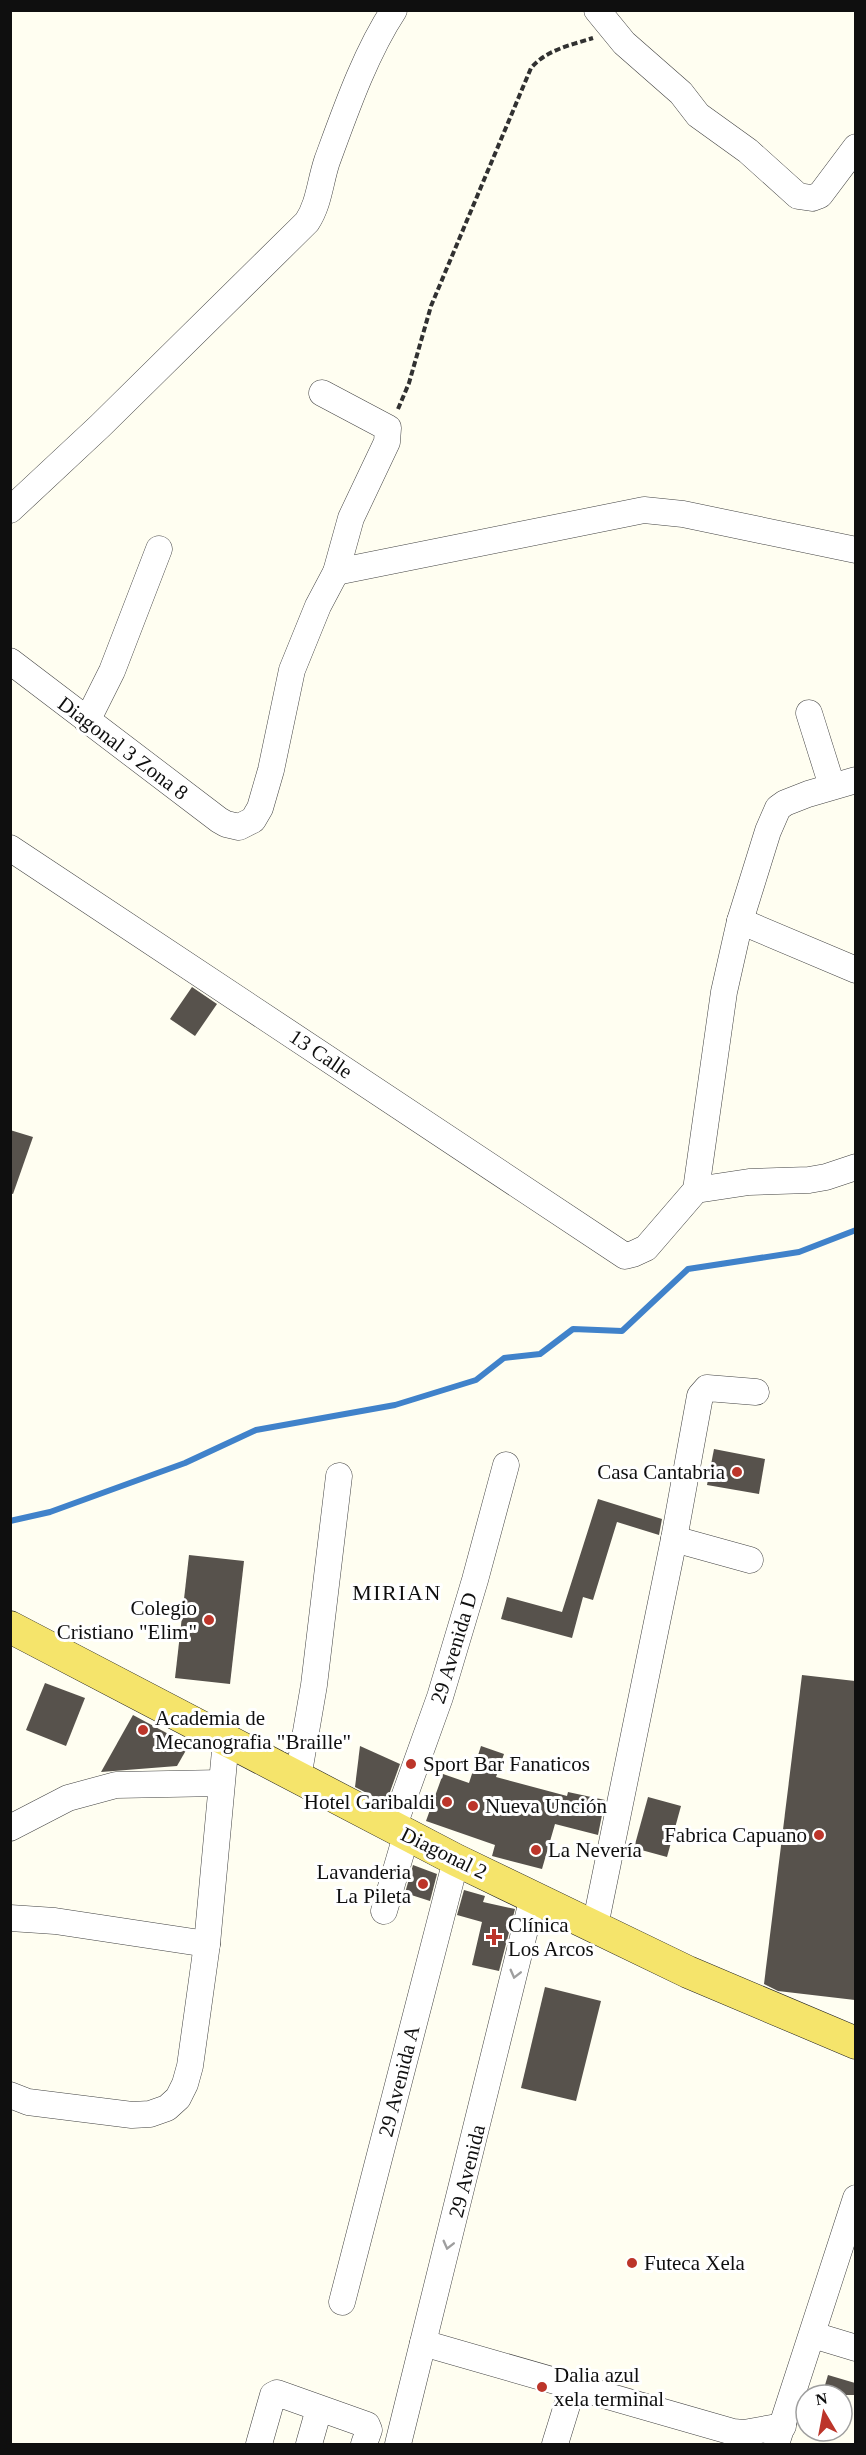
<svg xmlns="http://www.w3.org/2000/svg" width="866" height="2455" font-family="'Times New Roman',serif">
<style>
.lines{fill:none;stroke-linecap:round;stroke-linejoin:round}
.stream{stroke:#4082ca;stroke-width:6}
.building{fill:#57524c}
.minor-casing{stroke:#424242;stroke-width:27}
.major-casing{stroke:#202020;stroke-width:33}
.path{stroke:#313131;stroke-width:4;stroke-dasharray:6 3;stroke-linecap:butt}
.minor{stroke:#fff;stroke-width:26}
.major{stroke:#f5e46b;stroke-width:32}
.oneway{stroke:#9f9f9f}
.poi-dot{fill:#bc352a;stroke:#fff;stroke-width:2}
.labels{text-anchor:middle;stroke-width:6;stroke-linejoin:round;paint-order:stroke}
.street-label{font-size:21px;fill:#0f0f0f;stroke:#fff}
.poi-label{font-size:21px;fill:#0f0f0f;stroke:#fff;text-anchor:start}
.neighbourhood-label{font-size:22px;letter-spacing:1.5px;fill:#0f0f0f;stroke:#fff}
</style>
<rect width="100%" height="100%" fill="#fffef1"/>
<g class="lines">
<polyline class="stream" points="10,1521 50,1512 185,1463 256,1430 395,1405 476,1380 504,1358 540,1354 573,1329 622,1331 688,1269 799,1252 856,1230"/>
</g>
<g class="building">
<polygon points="192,987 217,1004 195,1036 170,1019"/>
<polygon points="10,1130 33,1137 13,1194 10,1193"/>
<polygon points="714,1449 765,1459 759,1494 707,1485"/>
<polygon points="598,1499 662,1519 659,1535 617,1522 593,1600 583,1597 572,1638 501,1619 507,1597 562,1612"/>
<polygon points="189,1555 244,1561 230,1684 175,1678"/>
<polygon points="802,1675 855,1681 855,2000 778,1991 764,1984"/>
<polygon points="45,1683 85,1698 66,1746 26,1730"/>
<polygon points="133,1715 189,1745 177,1766 101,1772"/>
<polygon points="360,1746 400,1764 386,1803 355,1787"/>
<polygon points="481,1746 504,1754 496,1777 567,1796 568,1792 605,1800 598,1835 555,1824 542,1869 492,1856 495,1845 426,1821 443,1774 469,1783"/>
<polygon points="648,1797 681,1806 667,1857 634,1848"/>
<polygon points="413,1865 437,1874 430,1901 405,1893"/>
<polygon points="464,1890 485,1896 483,1902 515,1909 499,1971 472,1965 482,1922 457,1915"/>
<polygon points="545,1987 601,2001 576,2101 521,2088"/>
<polygon points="828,2375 855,2383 855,2395 822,2395"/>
</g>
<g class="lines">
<g class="minor-casing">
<g id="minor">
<polyline points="597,10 624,43 681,93 698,115 748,151 798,196 812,198 820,195 856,147"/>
<path d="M10,510L100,426L307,222C319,204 320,182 327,161C345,112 365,54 394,10"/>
<polyline points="336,572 644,510 683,514 856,550"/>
<polyline points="10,661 219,820 226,824 239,827 253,820 260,808 271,770 292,670 318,606 336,572 351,518 387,442 388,428 322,393"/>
<polyline points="809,713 832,786"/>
<polyline points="87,721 112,671 159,549"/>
<polyline points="10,848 625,1256 633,1254 646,1248 696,1190 724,992 740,921 768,831 778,808 785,803 808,794 856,780"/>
<polyline points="740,921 856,970"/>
<polyline points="696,1190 749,1182 809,1180 826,1177 856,1167"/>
<polyline points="674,1539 750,1560"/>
<polyline points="298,1778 314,1685 339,1476"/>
<polyline points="10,1828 68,1798 116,1785 221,1783"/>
<polyline points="393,1828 440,1697 475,1580 506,1465"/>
<polyline points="384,1911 406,1836"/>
<polyline points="10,1918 55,1921 207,1944"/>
<polyline points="595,1926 674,1539 700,1396 707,1388 756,1392"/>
<polyline points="10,2095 28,2102 132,2115 150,2114 167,2108 178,2098 185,2084 190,2066 207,1944 226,1740"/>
<polyline points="342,2302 456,1860"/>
<polyline points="813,2335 856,2348"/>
<polyline points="423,2343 733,2432 744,2433 783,2426"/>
<polyline points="777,2441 856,2198"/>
<polyline points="259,2444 273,2395 277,2393 367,2425 369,2430 364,2444"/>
<polyline points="309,2444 319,2409"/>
<polyline points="398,2444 533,1897"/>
<polyline points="555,2444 573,2386"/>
</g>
</g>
<g class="major-casing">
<polyline id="major" points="10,1627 456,1860 688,1972 856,2043"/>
</g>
<path class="path" d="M398,409L409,383L431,306L531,68C546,50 571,45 593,38"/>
<use href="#minor" class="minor"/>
<use href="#major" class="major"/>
</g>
<defs><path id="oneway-chevron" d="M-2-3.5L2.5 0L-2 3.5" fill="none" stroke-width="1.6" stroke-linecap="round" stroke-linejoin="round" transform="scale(1.5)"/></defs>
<g class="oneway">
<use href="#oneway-chevron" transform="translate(515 1974) rotate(104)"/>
<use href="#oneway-chevron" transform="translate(448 2245) rotate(104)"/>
</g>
<g class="poi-dot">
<circle cx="737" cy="1472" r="6"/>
<circle cx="209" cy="1620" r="6"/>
<circle cx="143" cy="1730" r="6"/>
<circle cx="411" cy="1764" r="6"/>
<circle cx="447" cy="1802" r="6"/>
<circle cx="473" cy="1806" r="6"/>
<circle cx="819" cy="1835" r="6"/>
<circle cx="536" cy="1850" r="6"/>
<circle cx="423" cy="1884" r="6"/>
<path d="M491 1928h6v6h6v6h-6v6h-6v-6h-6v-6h6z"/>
<circle cx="632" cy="2263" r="6"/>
<circle cx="542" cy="2387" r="6"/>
</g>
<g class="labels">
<g class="street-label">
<text transform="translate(123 748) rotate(37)" y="7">Diagonal 3 Zona 8</text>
<text transform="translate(321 1054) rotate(34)" y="7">13 Calle</text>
<text transform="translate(454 1648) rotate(-73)" y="7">29 Avenida D</text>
<text transform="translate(444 1853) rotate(26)" y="7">Diagonal 2</text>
<text transform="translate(399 2081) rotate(-76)" y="7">29 Avenida A</text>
<text transform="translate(467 2171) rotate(-76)" y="7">29 Avenida</text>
</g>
<g class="poi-label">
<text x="725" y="1479" text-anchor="end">Casa Cantabria</text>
<text x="197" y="1615" text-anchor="end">Colegio<tspan x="197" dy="24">Cristiano "Elim"</tspan></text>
<text x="155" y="1725">Academia de<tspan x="155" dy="24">Mecanografia "Braille"</tspan></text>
<text x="423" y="1771">Sport Bar Fanaticos</text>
<text x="435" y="1809" text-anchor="end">Hotel Garibaldi</text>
<text x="485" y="1813">Nueva Unción</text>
<text x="807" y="1842" text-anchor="end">Fabrica Capuano</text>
<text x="548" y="1857">La Nevería</text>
<text x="411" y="1879" text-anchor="end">Lavanderia<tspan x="411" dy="24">La Pileta</tspan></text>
<text x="508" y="1932">Clínica<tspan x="508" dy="24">Los Arcos</tspan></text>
<text x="644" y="2270">Futeca Xela</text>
<text x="554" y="2382">Dalia azul<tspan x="554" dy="24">xela terminal</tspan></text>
</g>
<g class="neighbourhood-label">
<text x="397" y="1600">MIRIAN</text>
</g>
</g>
<rect width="866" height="2455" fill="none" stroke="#0f0f0f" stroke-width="24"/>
<g transform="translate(824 2413) rotate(350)"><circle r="28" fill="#ffffff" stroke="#9f9f9f" stroke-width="1.5"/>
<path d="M0-4.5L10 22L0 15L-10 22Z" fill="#bc352a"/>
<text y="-9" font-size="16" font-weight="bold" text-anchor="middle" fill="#0f0f0f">N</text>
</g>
</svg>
